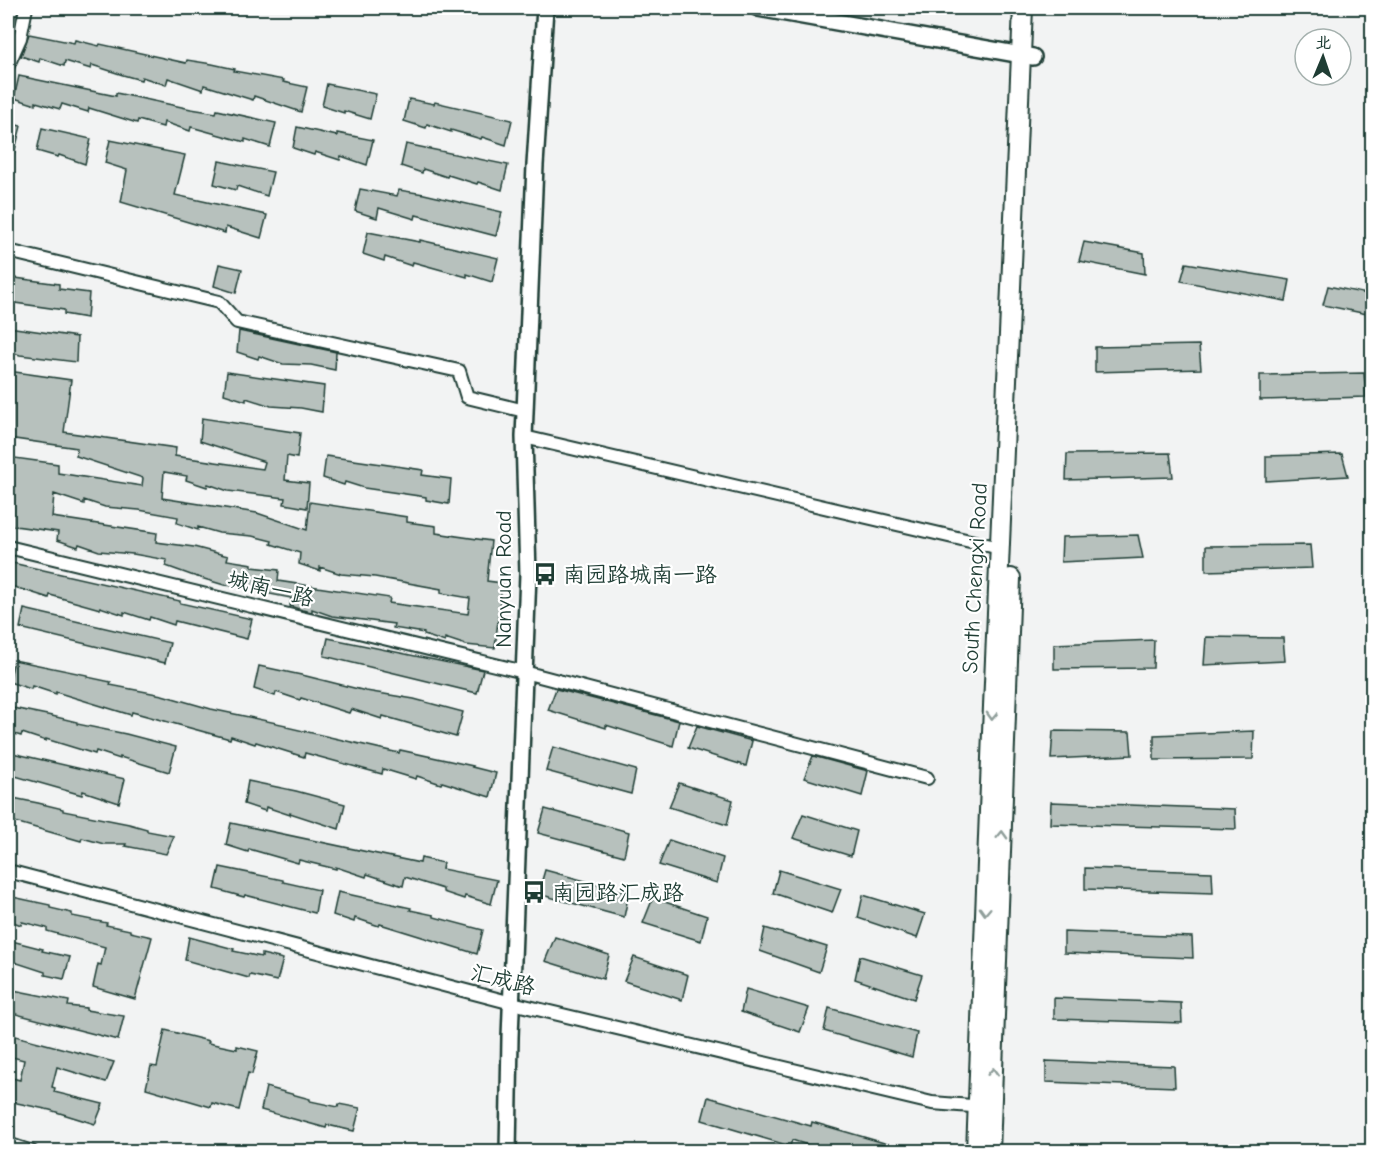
<svg xmlns="http://www.w3.org/2000/svg" width="1380" height="1159" font-family="'Comic Neue','LXGW WenKai TC',sans-serif">
<style>
.building{fill:#b7c1bd;stroke:#1f3d34;stroke-width:1.5;fill-rule:evenodd}
.lines{fill:none;stroke-linecap:round;stroke-linejoin:round}
.minor-casing{stroke:#1f3d34;stroke-width:16}
.tertiary-casing{stroke:#1f3d34;stroke-width:20}
.secondary-casing{stroke:#1f3d34;stroke-width:22}
.minor{stroke:#fff;stroke-width:12}
.tertiary{stroke:#fff;stroke-width:15}
.secondary{stroke:#fff;stroke-width:18}
.oneway{stroke:#8f9e9a}
.labels{text-anchor:middle;stroke-width:4.5;stroke-linejoin:round;paint-order:stroke}
.poi-label{font-size:22px;fill:#1f3d34;stroke:#fff;text-anchor:start}
.street-label{font-size:22px;fill:#1f3d34;stroke:#fff}
</style>
<rect width="100%" height="100%" fill="#f2f3f3"/>
<filter id="ink" filterUnits="userSpaceOnUse"><feTurbulence type="fractalNoise" baseFrequency=".0167" numOctaves="2"/><feDisplacementMap in="SourceGraphic" scale="12" xChannelSelector="R" yChannelSelector="G"/><feConvolveMatrix kernelMatrix="1 2 1 2 8 2 1 2 1" color-interpolation-filters="sRGB"/></filter>
<g filter="url(#ink)">
<g class="building">
<polygon points="29,34 74,43 75,40 99,46 100,44 186,63 187,60 212,64 235,69 234,71 284,80 283,82 307,87 301,112 254,96 253,100 204,85 203,90 168,78 166,85 142,77 141,80 123,75 92,65 91,69 65,61 64,66 40,58 39,62 21,56"/>
<polygon points="19,76 116,96 116,93 191,109 216,113 217,110 276,123 270,147 245,139 245,142 191,127 190,131 164,122 163,127 138,120 137,123 89,108 88,112 62,104 60,109 36,102 36,105 14,98"/>
<polygon points="327,84 376,94 370,119 344,111 344,113 322,106"/>
<polygon points="409,99 434,104 435,102 512,120 506,145 482,137 481,139 451,130 451,132 427,124 426,128 404,121"/>
<polygon points="8,123 21,126 11,166 8,165"/>
<polygon points="297,127 337,136 337,133 373,140 367,165 341,156 340,160 315,152 314,155 293,148"/>
<polygon points="42,128 91,139 85,164 59,155 58,157 37,151"/>
<polygon points="110,140 185,155 175,195 267,215 261,238 226,227 225,233 121,202 127,170 105,163"/>
<polygon points="406,144 508,165 502,190 478,182 477,184 448,175 447,177 423,169 422,173 401,166"/>
<polygon points="219,161 273,172 267,196 237,186 236,190 214,184"/>
<polygon points="360,189 397,196 399,190 424,194 502,212 496,236 416,215 415,219 379,208 377,218 355,211"/>
<polygon points="368,232 420,242 420,240 498,258 492,282 467,274 467,277 413,262 412,266 385,257 384,261 363,254"/>
<polygon points="1084,242 1144,253 1145,274 1079,261"/>
<polygon points="1186,263 1290,280 1286,301 1181,281"/>
<polygon points="219,264 242,269 236,293 214,286"/>
<polygon points="8,277 59,284 59,289 89,293 87,318 64,314 64,310 8,302"/>
<polygon points="1328,286 1372,295 1372,315 1323,305"/>
<polygon points="8,327 77,337 76,362 20,355 8,351"/>
<polygon points="239,331 336,352 335,370 311,365 283,364 259,356 258,359 237,352"/>
<polygon points="1199,345 1201,369 1095,372 1095,347"/>
<path d="M8,371L71,380L64,432L176,448L175,456L263,469L265,462L200,441L202,418L300,433L297,458L287,456L285,480L309,483L307,508L284,504L285,498L228,491L208,484L207,487L186,480L187,476L164,472L162,498L257,513L307,530L310,502L407,517V522L436,526V533L491,541L487,581L502,583L495,648L466,645L445,638V642L424,635V633L393,628L394,624L332,616L312,609V612L302,610L290,606L291,598L254,591V588L224,585L191,575L166,566L167,560L133,554L99,551L79,544L78,547L57,540L58,532L8,525V457L58,464V473L142,486L143,478L76,456L77,448L8,438ZM54,494L84,504V500L105,507L139,510L178,517L177,523L198,530V527L219,533L252,536L272,541L271,544L300,553L299,564L320,571V567L341,574L375,577L441,589V593L470,598L468,614L389,603L390,598L278,581L279,570L252,567V564L227,560L228,556L194,547L156,542L157,533L52,517Z"/>
<polygon points="227,372 324,386 322,412 301,408 271,406 246,398 246,401 224,394"/>
<polygon points="1364,373 1366,397 1260,400 1260,375"/>
<polygon points="1170,453 1173,477 1066,480 1067,454"/>
<polygon points="1342,454 1348,476 1266,481 1266,456"/>
<polygon points="326,456 423,470 422,475 451,479 449,504 426,500 426,497 364,488 345,482 344,485 323,478"/>
<polygon points="1138,535 1143,558 1061,562 1062,537"/>
<polygon points="1310,545 1312,568 1206,571 1206,546"/>
<polygon points="8,562 180,601 180,603 252,619 247,639 175,621 174,625 150,617 149,620 124,612 124,615 100,607 100,609 50,595 49,598 8,585"/>
<polygon points="24,609 170,643 165,663 20,628"/>
<polygon points="1206,637 1283,638 1285,661 1204,665"/>
<polygon points="328,638 483,670 477,693 324,656"/>
<polygon points="1154,640 1153,668 1054,669 1054,644"/>
<polygon points="14,660 87,675 87,677 111,682 110,685 162,695 211,709 286,725 286,727 399,753 400,750 473,766 472,767 496,773 490,797 442,782 441,784 417,776 416,779 383,769 382,774 305,753 304,757 256,742 255,744 231,736 230,739 132,712 131,715 56,692 56,694 32,686 31,689 9,682"/>
<polygon points="259,666 306,676 366,691 414,699 463,712 456,737 383,716 382,719 351,709 349,713 301,698 300,700 276,692 275,696 254,689"/>
<polygon points="556,689 679,721 673,746 606,725 606,728 548,710"/>
<polygon points="8,707 52,716 77,722 77,724 126,734 176,747 169,772 120,757 120,759 96,751 95,754 46,739 46,741 22,733 21,736 8,732"/>
<polygon points="697,726 752,741 746,766 688,748"/>
<polygon points="1053,731 1130,732 1132,755 1051,759"/>
<polygon points="1254,731 1253,759 1154,760 1154,735"/>
<polygon points="553,747 636,770 631,794 546,771"/>
<polygon points="8,752 125,779 119,803 83,791 82,795 8,774"/>
<polygon points="813,756 868,771 862,796 804,778"/>
<polygon points="248,781 296,791 345,804 339,829 290,813 290,815 266,807 265,811 244,804"/>
<polygon points="679,783 733,800 727,825 669,807"/>
<polygon points="8,797 38,803 63,809 63,811 129,824 147,829 147,831 174,836 166,854 125,846 126,844 104,844 82,838 81,841 8,820"/>
<polygon points="1051,802 1235,809 1236,829 1050,824"/>
<polygon points="545,809 629,832 624,856 538,833"/>
<polygon points="803,814 857,831 851,856 793,838"/>
<polygon points="231,823 420,863 421,858 443,863 442,869 497,880 491,904 465,896 464,899 443,892 443,889 405,877 403,886 367,874 366,877 336,867 336,869 299,860 298,863 249,849 248,852 226,845"/>
<polygon points="669,840 723,858 717,883 659,865"/>
<polygon points="220,867 283,880 283,882 319,890 315,913 245,895 244,897 215,889"/>
<polygon points="1085,868 1212,872 1213,893 1085,889"/>
<polygon points="545,870 629,893 624,917 538,894"/>
<polygon points="779,870 841,889 832,913 773,893"/>
<polygon points="338,892 411,908 410,910 434,915 434,917 483,930 477,954 380,924 379,926 355,918 354,922 333,915"/>
<polygon points="863,895 925,914 917,938 858,918"/>
<polygon points="8,896 50,905 50,908 72,913 72,916 107,923 106,925 130,930 130,932 152,937 135,999 93,987 98,964 101,965 105,947 47,931 47,928 22,922 21,925 8,920"/>
<polygon points="653,898 707,916 701,941 643,923"/>
<polygon points="765,928 827,947 819,972 760,951"/>
<polygon points="1064,932 1192,937 1193,958 1064,953"/>
<polygon points="189,937 234,949 233,951 262,957 262,954 283,959 277,981 250,975 249,978 185,960"/>
<polygon points="555,937 609,955 603,979 545,961"/>
<polygon points="8,940 43,949 42,951 70,957 64,979 45,975 45,972 8,960"/>
<polygon points="860,956 922,975 914,999 855,979"/>
<polygon points="634,957 688,975 682,1000 624,981"/>
<polygon points="8,989 69,1001 68,1006 86,1008 86,1010 124,1016 118,1040 8,1012"/>
<polygon points="746,989 809,1008 800,1032 741,1012"/>
<polygon points="1054,998 1181,1003 1182,1023 1054,1019"/>
<polygon points="829,1008 917,1033 912,1057 824,1031"/>
<polygon points="165,1030 209,1041 208,1043 237,1049 237,1046 258,1051 252,1074 248,1073 239,1110 212,1103 211,1107 146,1088 151,1066 157,1067"/>
<polygon points="8,1034 114,1062 106,1082 57,1067 52,1087 55,1088 54,1092 103,1104 95,1124 50,1110 17,1103 8,1099 8,1077 20,1080 24,1060 8,1056"/>
<polygon points="1046,1061 1174,1066 1175,1087 1046,1082"/>
<polygon points="266,1087 310,1099 310,1101 338,1107 339,1104 360,1108 354,1131 327,1125 326,1128 261,1110"/>
<polygon points="708,1097 811,1126 812,1122 905,1149 904,1152 829,1152 792,1140 790,1146 702,1120"/>
</g>
<g class="lines">
<g class="minor-casing">
<g id="minor">
<polyline points="8,65 20,38 26,8"/>
<polyline points="8,251 219,302 237,322 459,371 467,397 525,411"/>
<polyline points="524,437 1000,548"/>
<polyline points="8,547 524,672 927,778"/>
<polyline points="8,871 512,1003 932,1103 985,1107"/>
<polyline points="8,1144 32,1152"/>
</g>
</g>
<g class="tertiary-casing">
<g id="tertiary">
<polyline points="758,8 1033,57"/>
<polyline points="508,1152 510,1037 528,574 524,437 535,165 545,8"/>
</g>
</g>
<g class="secondary-casing">
<g id="secondary">
<polyline points="976,1152 993,706 1023,8"/>
<polyline points="990,1152 1011,578"/>
</g>
</g>
<use href="#minor" class="minor"/>
<use href="#tertiary" class="tertiary"/>
<use href="#secondary" class="secondary"/>
</g>
<defs><path id="oneway-chevron" d="M-2-3.5L2.5 0L-2 3.5" fill="none" stroke-width="1.6" stroke-linecap="round" stroke-linejoin="round" transform="scale(1.5)"/></defs>
<g class="oneway">
<use href="#oneway-chevron" transform="translate(992 716) rotate(92)"/>
<use href="#oneway-chevron" transform="translate(1002 835) rotate(-88)"/>
<use href="#oneway-chevron" transform="translate(985 911) rotate(92)"/>
<use href="#oneway-chevron" transform="translate(993 1072) rotate(-88)"/>
</g>
</g>
<defs>
<g id="bus-bare" transform="scale(1.8)"><path d="M-5-6H5V4H4V6H2V4H-2V6H-4V4H-5ZM-3.5-4V0h7V-4ZM-3.5 1.2v1.5H-2V1.2ZM2 1.2v1.5H3.5V1.2Z" fill="#1f3d34" stroke="#fff" stroke-width="2.5" paint-order="stroke"/></g>
</defs>
<g fill-rule="evenodd">
<use href="#bus-bare" x="545" y="574"/>
<use href="#bus-bare" x="534" y="892"/>
</g>
<g class="labels">
<g class="poi-label">
<text x="563" y="582">南园路城南一路</text>
<text x="552" y="900">南园路汇成路</text>
</g>
<g class="street-label">
<text transform="translate(974 578) rotate(-87)" y="8">South Chengxi Road</text>
<text transform="translate(503 579) rotate(-90)" y="8">Nanyuan Road</text>
<text transform="translate(271 588) rotate(14)" y="8">城南一路</text>
<text transform="translate(503 979) rotate(14)" y="8">汇成路</text>
</g>
</g>
<rect width="1380" height="1159" fill="none" stroke="#fff" stroke-width="30"/>
<rect x="15" y="15" width="1350" height="1129" fill="none" stroke="#1f3d34" stroke-width="2" filter="url(#ink)"/>
<g transform="translate(1323 57) rotate(2)"><circle r="28" fill="#ffffff" stroke="#a5b1ae" stroke-width="1.5"/>
<path d="M0-4.5L10 22L0 15L-10 22Z" fill="#1f3d34"/>
<text y="-9" font-size="16" font-weight="bold" text-anchor="middle" fill="#1f3d34">北</text>
</g>
</svg>
